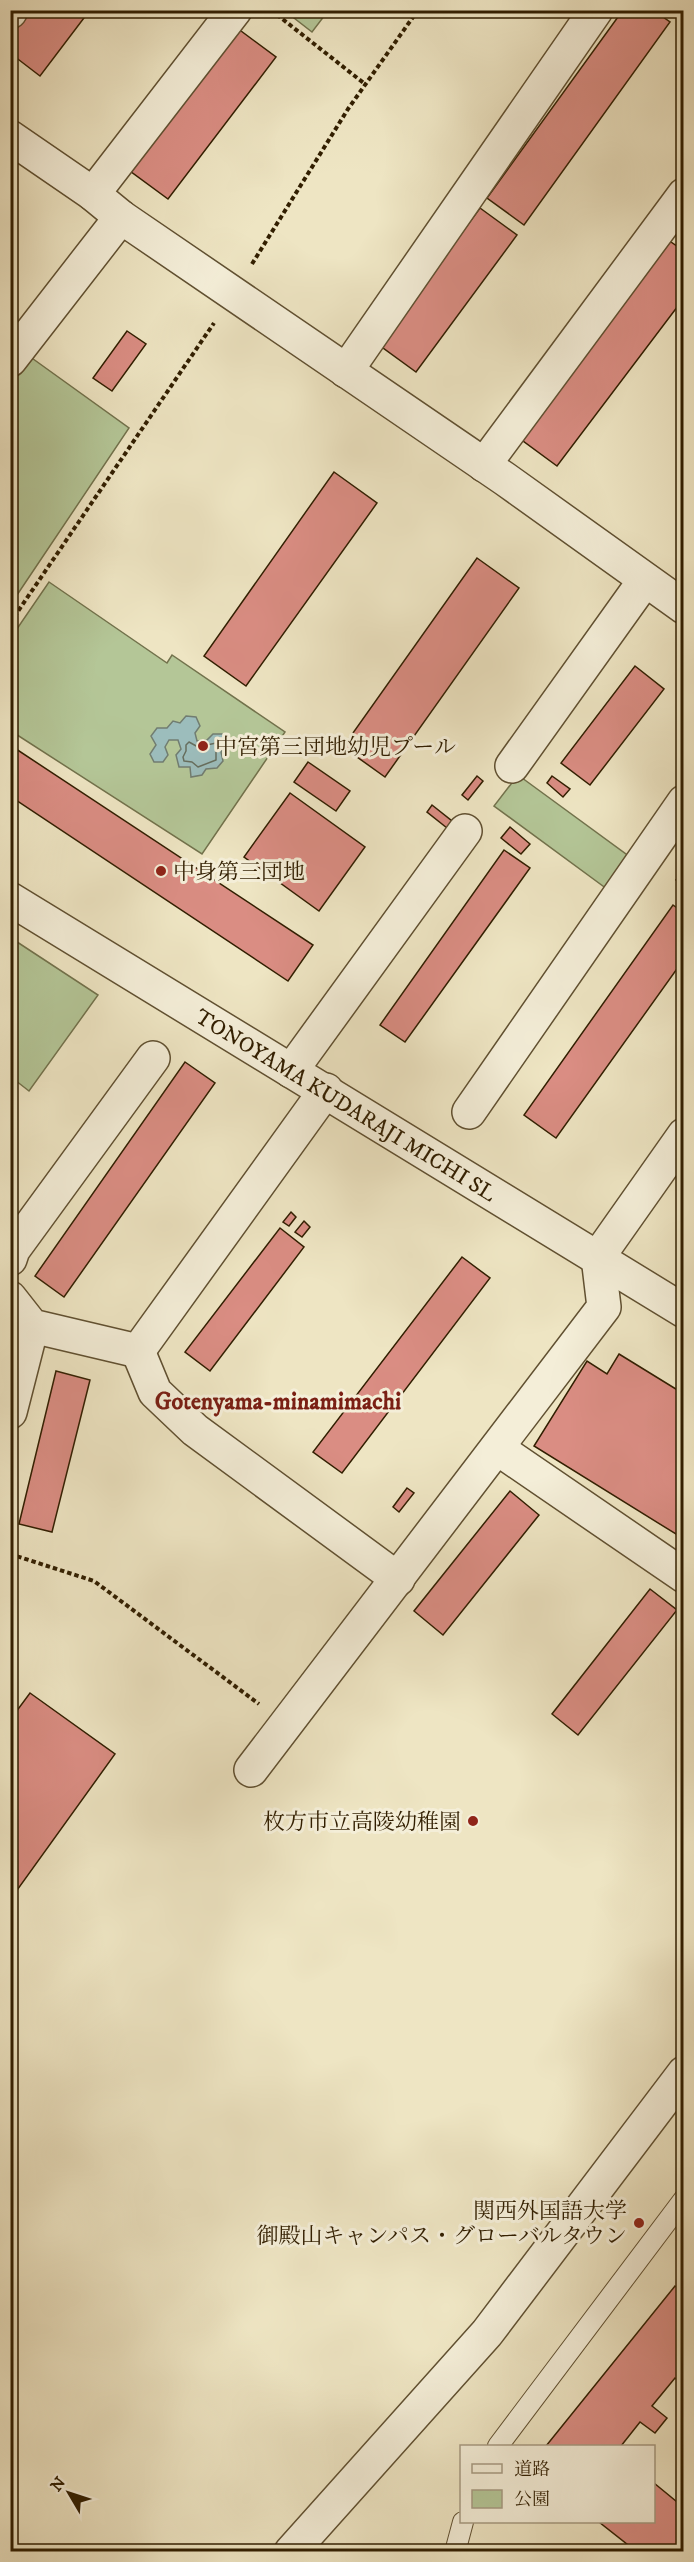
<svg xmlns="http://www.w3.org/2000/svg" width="694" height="2562" font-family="'IM FELL DW Pica','Noto Serif JP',serif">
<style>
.green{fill:#b4c697;stroke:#72724c;stroke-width:1.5}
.water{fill:#9cbdbc;stroke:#717d71;stroke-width:1.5}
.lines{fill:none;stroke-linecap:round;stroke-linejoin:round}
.shore{stroke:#666e5e;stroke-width:1.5}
.building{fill:#da8d83;stroke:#311e00;stroke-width:1.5}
.service-casing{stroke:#605031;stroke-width:22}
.minor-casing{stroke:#605031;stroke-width:36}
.tertiary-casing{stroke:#605031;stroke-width:36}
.path{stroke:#311e00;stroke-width:4;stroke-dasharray:4.5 3;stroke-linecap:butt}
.service{stroke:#f4eed8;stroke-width:20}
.minor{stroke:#f4eed8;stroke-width:33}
.tertiary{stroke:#f4eed8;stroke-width:33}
.poi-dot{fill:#8f2418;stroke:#f4eed8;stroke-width:2}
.labels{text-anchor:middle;stroke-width:6;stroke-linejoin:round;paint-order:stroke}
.poi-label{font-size:22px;fill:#311e00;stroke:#f4eed8;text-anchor:start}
.street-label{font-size:22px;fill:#311e00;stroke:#f4eed8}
.neighbourhood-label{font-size:24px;font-weight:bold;fill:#7a1f14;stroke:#f4eed8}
</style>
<rect width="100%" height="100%" fill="#eee5c3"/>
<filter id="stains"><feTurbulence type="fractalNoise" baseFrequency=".00333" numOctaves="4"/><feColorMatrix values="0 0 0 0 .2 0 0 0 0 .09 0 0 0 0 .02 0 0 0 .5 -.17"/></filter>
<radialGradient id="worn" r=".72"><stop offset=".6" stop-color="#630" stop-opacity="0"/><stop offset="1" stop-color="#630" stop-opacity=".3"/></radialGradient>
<g class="green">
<polygon points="285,11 328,11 312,32"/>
<polygon points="29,356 129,428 11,604 10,381"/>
<polygon points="49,582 167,663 172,655 285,732 202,854 11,731 10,639"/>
<polygon points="518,775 630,857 607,889 494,806"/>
<polygon points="11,938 98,995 29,1091 11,1077"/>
</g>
<polygon class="water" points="186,716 196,717 200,726 195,733 197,741 207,740 213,734 224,734 226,745 221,752 223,761 217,768 206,769 202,775 191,777 190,767 179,767 176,755 181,749 178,740 169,740 165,747 168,755 163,762 154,762 150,754 156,745 151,736 157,728 167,728 173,721 180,723"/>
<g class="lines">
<polygon class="shore" points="189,742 198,747 216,743 216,760 198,767 192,762 184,761 183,757 186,751 186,745"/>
</g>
<g class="building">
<polygon points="29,10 90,10 40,76 10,53 10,35"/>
<polygon points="623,10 653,10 670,22 524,225 487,198"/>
<polygon points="237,28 276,57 168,199 130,171"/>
<polygon points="480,208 517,235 416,372 379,345"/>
<polygon points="684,219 684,238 674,231"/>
<polygon points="668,240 684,251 684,298 557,466 519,438"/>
<polygon points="127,331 146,344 112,391 93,378"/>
<polygon points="334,472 377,503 246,686 204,656"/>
<polygon points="477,558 519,588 385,777 343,747"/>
<polygon points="635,666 664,689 590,785 561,763"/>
<polygon points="10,745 313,945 288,981 10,796"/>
<polygon points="308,762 350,791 336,811 294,782"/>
<polygon points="477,776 483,781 468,800 462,795"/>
<polygon points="552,776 570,789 563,797 547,783"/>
<polygon points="290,793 365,847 319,911 244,857"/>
<polygon points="432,805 452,821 447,828 427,812"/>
<polygon points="510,827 530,844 521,854 501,838"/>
<polygon points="504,850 530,868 405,1042 380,1025"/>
<polygon points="684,871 684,886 676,880"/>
<polygon points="673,905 684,913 684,959 556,1138 524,1115"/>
<polygon points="185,1062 215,1083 64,1297 35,1276"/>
<polygon points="684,1198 684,1211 678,1207"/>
<polygon points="291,1212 296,1217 289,1226 283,1222"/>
<polygon points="304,1221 310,1227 302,1237 295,1232"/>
<polygon points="280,1228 304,1247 210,1371 185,1352"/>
<polygon points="462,1257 490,1278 342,1473 313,1452"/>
<polygon points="619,1354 684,1394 684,1539 534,1446 587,1361 607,1374"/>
<polygon points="56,1371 90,1380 52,1532 19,1524"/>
<polygon points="407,1488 414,1493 399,1512 393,1507"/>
<polygon points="510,1491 539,1515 443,1635 414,1611"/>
<polygon points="650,1589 677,1610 578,1735 552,1714"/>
<polygon points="30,1693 115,1754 10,1900 10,1720"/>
<polygon points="675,2286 684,2292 684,2385 675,2378 652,2406 667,2418 655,2433 640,2422 621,2446 546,2446"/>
<polygon points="654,2483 682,2506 684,2504 684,2552 637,2552 599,2522 654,2522"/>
</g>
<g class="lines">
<g class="service-casing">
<g id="service">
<polyline points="498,2446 684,2199"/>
<polyline points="455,2552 463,2522"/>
</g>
</g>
<g class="minor-casing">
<g id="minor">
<polyline points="10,12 11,10"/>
<polyline points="10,137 93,194 121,217 505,479 684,607"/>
<polyline points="93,194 235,10"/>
<polyline points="10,360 121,217"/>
<polyline points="346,371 596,10"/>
<polyline points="484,465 684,195"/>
<polyline points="512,766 645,580"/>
<polyline points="291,1071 465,831"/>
<polyline points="469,1112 684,802"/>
<polyline points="10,1259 13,1250 153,1058"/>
<polyline points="10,1298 32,1326 138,1351 326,1090"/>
<polyline points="138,1351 155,1392 195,1430 398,1579"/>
<polyline points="10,1412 32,1326"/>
<polyline points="497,1448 684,1576"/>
<polyline points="251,1770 604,1307 598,1257 684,1135"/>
<polyline points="291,2552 487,2333 684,2073"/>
</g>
</g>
<g class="tertiary-casing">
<g id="tertiary">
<path id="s1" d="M10,899L684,1311"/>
</g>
</g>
<g class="path">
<polyline points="271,10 365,84"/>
<polyline points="252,264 348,109 418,10"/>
<polyline points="10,623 214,323"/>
<polyline points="10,1554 94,1581 259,1704"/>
</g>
<use href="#service" class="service"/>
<use href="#minor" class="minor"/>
<use href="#tertiary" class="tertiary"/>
</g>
<g class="poi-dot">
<circle cx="203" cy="746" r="6"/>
<circle cx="161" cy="871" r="6"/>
<circle cx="473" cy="1821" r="6"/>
<circle cx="639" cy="2223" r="6"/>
</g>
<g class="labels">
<g class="poi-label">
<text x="215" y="754">中宮第三団地幼児プール</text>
<text x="173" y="879">中身第三団地</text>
<text x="461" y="1829" text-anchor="end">枚方市立高陵幼稚園</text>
<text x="627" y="2218" text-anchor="end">関西外国語大学<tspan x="627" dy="25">御殿山キャンパス・グローバルタウン</tspan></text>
</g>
<g class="street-label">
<text dy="8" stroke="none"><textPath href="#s1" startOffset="394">TONOYAMA KUDARAJI MICHI SL</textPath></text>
</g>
<g class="neighbourhood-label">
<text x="278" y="1409">Gotenyama-minamimachi</text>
</g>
</g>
<rect width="694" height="2562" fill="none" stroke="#eee5c3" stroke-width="36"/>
<rect x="12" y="12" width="670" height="2538" fill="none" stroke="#311e00" stroke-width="3"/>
<rect x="18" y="18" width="658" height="2526" fill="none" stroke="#311e00" stroke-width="1.5"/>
<rect x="460" y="2445" width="195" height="78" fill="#f4eed8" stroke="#a69b82" stroke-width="1.5"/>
<rect x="472" y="2464" width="30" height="9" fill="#f4eed8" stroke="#a69b82" stroke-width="1.5"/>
<text x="514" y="2475" font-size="18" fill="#311e00">道路</text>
<rect x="472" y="2490" width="30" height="18" fill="#b4c697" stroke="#a69b82" stroke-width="1.5"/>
<text x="514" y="2505" font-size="18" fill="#311e00">公園</text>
<g transform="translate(69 2493) rotate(309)" stroke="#f4eed8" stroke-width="4.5" paint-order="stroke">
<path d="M0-4.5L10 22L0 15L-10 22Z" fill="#311e00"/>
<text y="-9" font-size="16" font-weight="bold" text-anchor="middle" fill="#311e00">N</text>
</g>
<rect width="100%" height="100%" filter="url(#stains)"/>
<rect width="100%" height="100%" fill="url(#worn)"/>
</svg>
